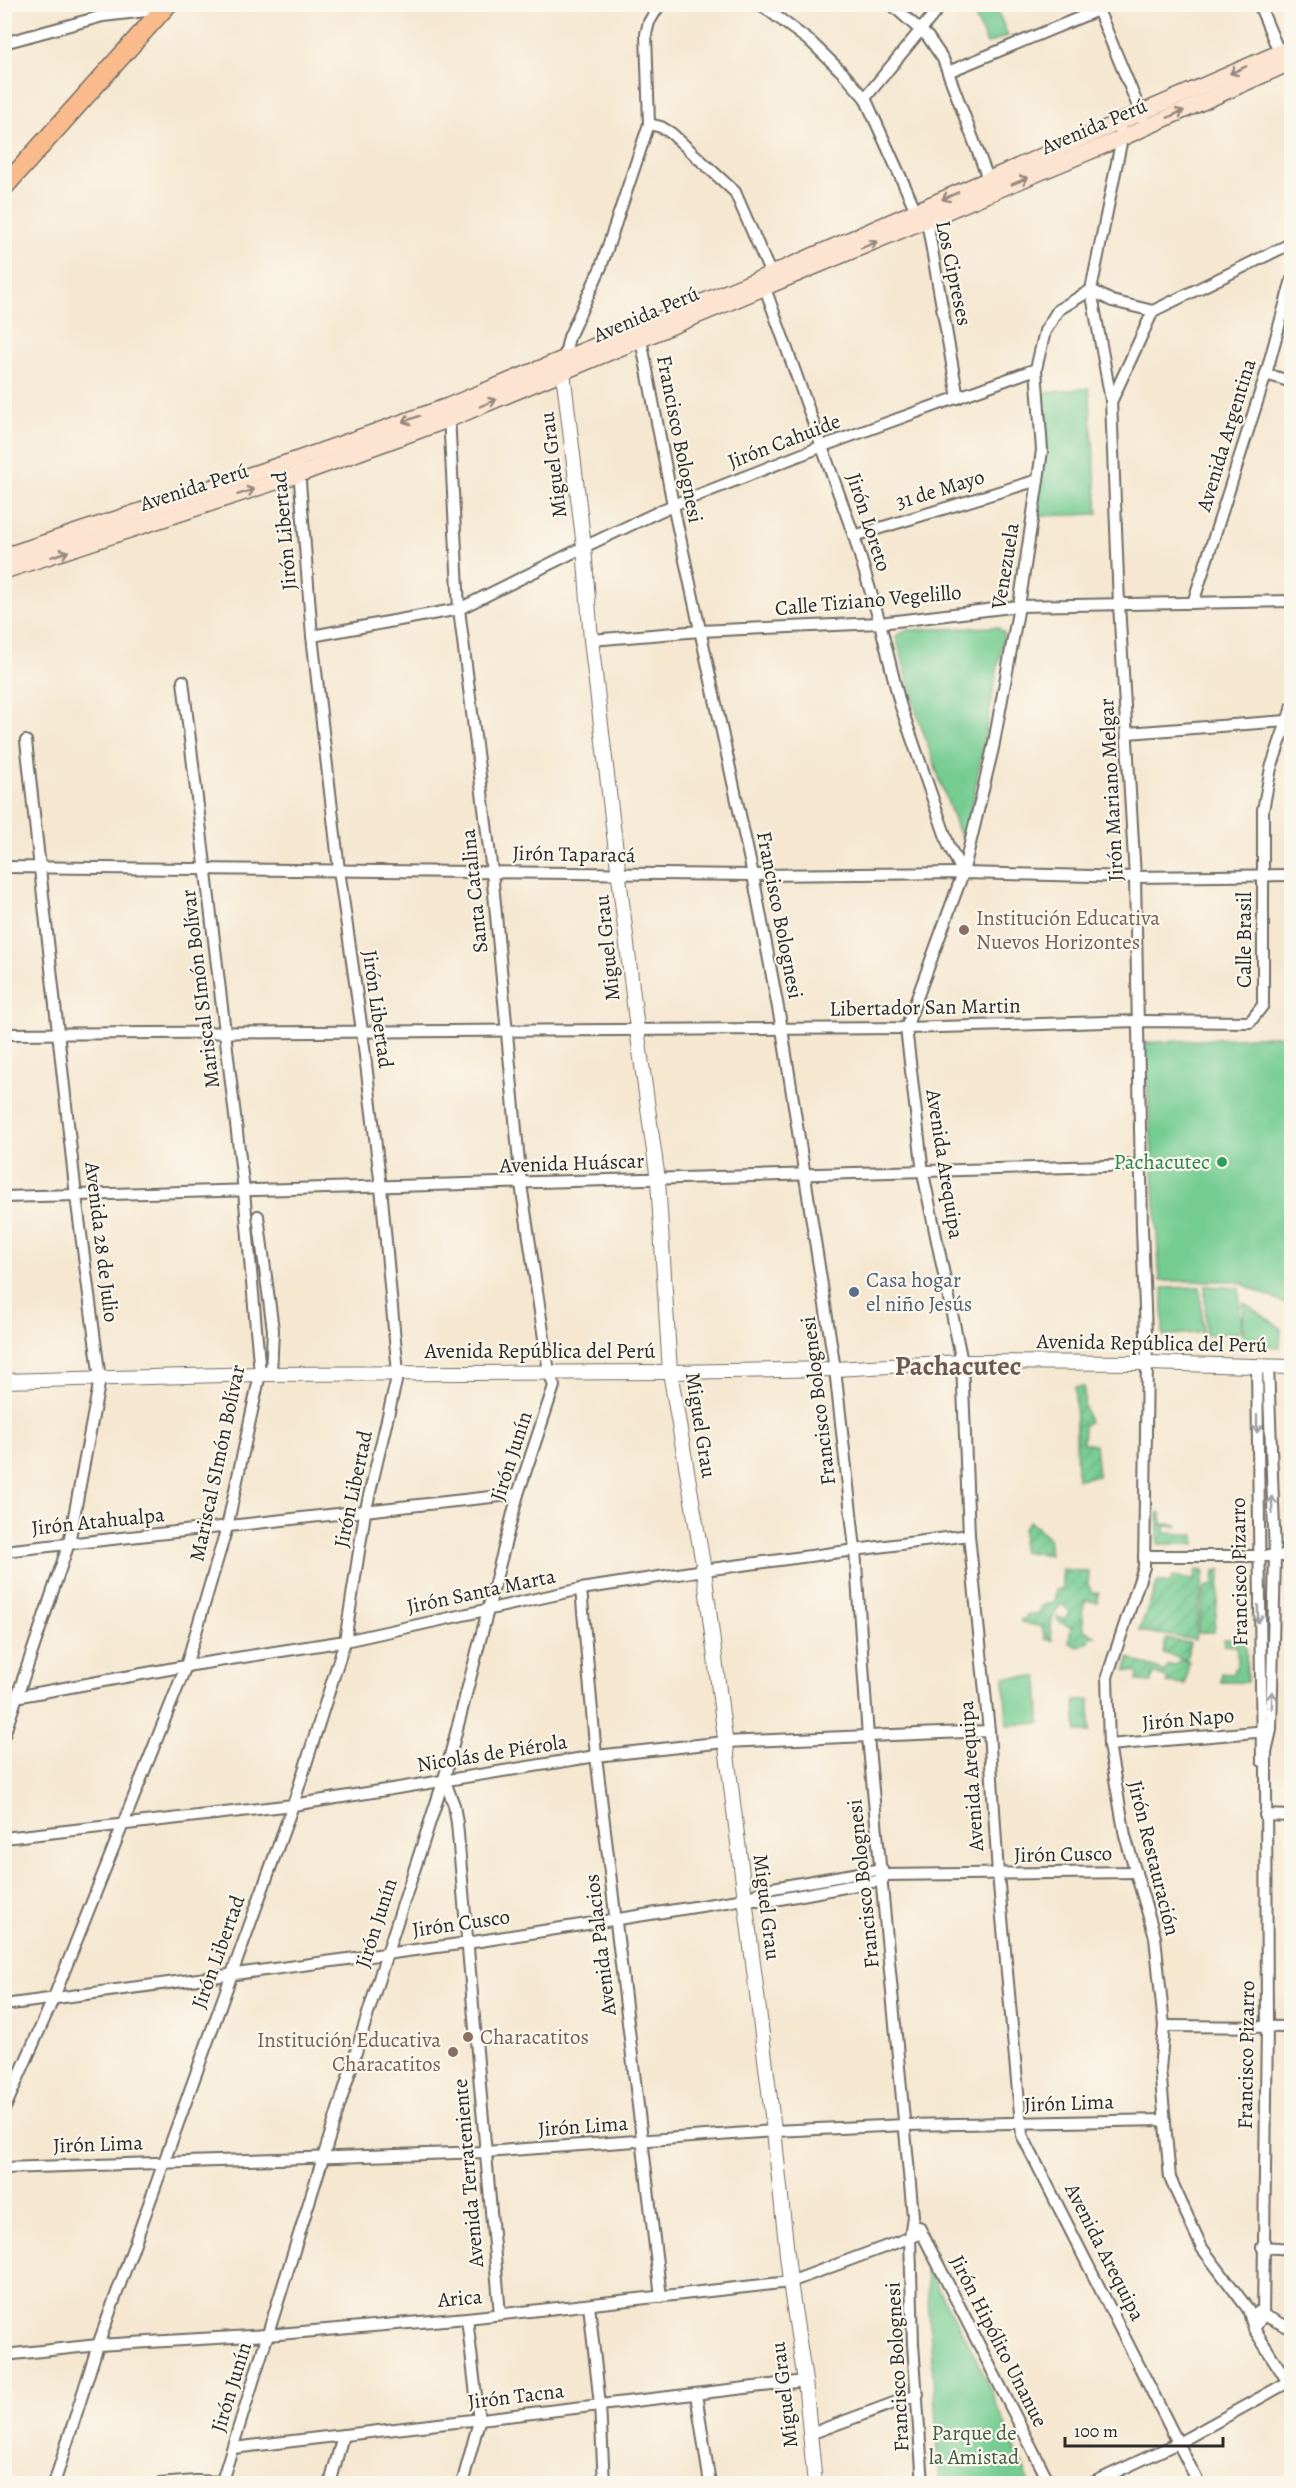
<svg xmlns="http://www.w3.org/2000/svg" width="1296" height="2488" font-family="Alegreya,serif">
<style>
.grass{fill:url(#grass-tufts);stroke:#507c5e;stroke-width:1.5}
.park{fill:#74cc91;stroke:#507c5e;stroke-width:1.5}
.garden{fill:url(#garden-furrows);stroke:#507c5e;stroke-width:1.5}
.lines{fill:none;stroke-linecap:round;stroke-linejoin:round}
.minor-casing{stroke:#726d65;stroke-width:14}
.tertiary-casing{stroke:#726d65;stroke-width:16}
.secondary-casing{stroke:#726d65;stroke-width:18}
.trunk-casing{stroke:#726d65;stroke-width:21}
.minor{stroke:#fff;stroke-width:10}
.tertiary{stroke:#fff;stroke-width:14}
.secondary{stroke:#fde4d1;stroke-width:15}
.trunk{stroke:#fabb8c;stroke-width:18}
.oneway{stroke:#94887e}
.oneway2{stroke:#a0a0a0}
.education-dot{fill:#8d6e63;stroke:#fbf7ec;stroke-width:2}
.leisure-dot{fill:#2e9e5b;stroke:#fbf7ec;stroke-width:2}
.service-dot{fill:#5c6f8a;stroke:#fbf7ec;stroke-width:2}
.labels{text-anchor:middle;stroke-width:4.5;stroke-linejoin:round;paint-order:stroke}
.street-label{font-size:21px;fill:#2b2b2b;stroke:#fbf7ec}
.education-label{font-size:21px;fill:#785e54;stroke:#fbf7ec;text-anchor:start}
.leisure-label{font-size:21px;fill:#27864d;stroke:#fbf7ec;text-anchor:end}
.service-label{font-size:21px;fill:#4e5e75;stroke:#fbf7ec;text-anchor:start}
.park-label{font-size:21px;fill:#415b4a;stroke:#fbf7ec}
.district-label{font-size:27px;font-weight:bold;fill:#6d5954;stroke:#fbf7ec}
</style>
<defs>
<pattern id="grass-tufts" width="24" height="20" patternUnits="userSpaceOnUse" patternTransform="scale(1.5)"><rect width="24" height="20" fill="#74cc91"/><path d="M3 7l-1-3M5 7V3M7 7l1-3M15 17l-1-3M17 17v-4M19 17l1-3" fill="none" stroke="#65af7d"/></pattern>
<pattern id="garden-furrows" width="10" height="10" patternUnits="userSpaceOnUse" patternTransform="scale(1.5)"><rect width="10" height="10" fill="#74cc91"/><path d="M-1 1l2-2M0 10L10 0M9 11l2-2" fill="none" stroke="#65af7d"/></pattern>
</defs>
<rect width="100%" height="100%" fill="#fbf7ec"/>
<filter id="ink" filterUnits="userSpaceOnUse"><feTurbulence type="fractalNoise" baseFrequency=".0167" numOctaves="2"/><feDisplacementMap in="SourceGraphic" scale="12" xChannelSelector="R" yChannelSelector="G"/><feConvolveMatrix kernelMatrix="1 2 1 2 8 2 1 2 1" color-interpolation-filters="sRGB"/></filter>
<filter id="wash" filterUnits="userSpaceOnUse"><feTurbulence type="fractalNoise" baseFrequency=".008" numOctaves="4" result="noise"/><feDisplacementMap in="SourceGraphic" scale="24" xChannelSelector="R" yChannelSelector="G"/><feGaussianBlur stdDeviation="1.35" result="paint"/><feColorMatrix in="noise" values="0 0 0 0 0 0 0 0 0 0 0 0 0 0 0 0 0 1.4 0 .05"/><feComposite in="paint" operator="in"/></filter>
<g filter="url(#wash)">
<rect width="100%" height="100%" fill="#f5e7d0"/>
<g class="grass">
<polygon points="1223,1639 1246,1640 1247,1682 1221,1682 1222,1673 1233,1674 1234,1669 1237,1667 1237,1646 1224,1645"/>
<polygon points="1090,1700 1090,1732 1077,1732 1075,1701"/>
</g>
<g class="park">
<polygon points="970,5 995,5 1008,36 987,44"/>
<polygon points="1089,388 1098,514 1036,516 1043,393"/>
<polygon points="997,627 1004,633 966,838 962,837 957,829 917,714 896,636 906,630"/>
<polygon points="1291,1035 1291,1300 1285,1304 1236,1281 1160,1281 1145,1043"/>
<polygon points="1205,1286 1239,1288 1242,1332 1206,1335"/>
<polygon points="1200,1287 1203,1332 1163,1336 1163,1288"/>
<polygon points="1244,1303 1281,1328 1280,1347 1243,1344"/>
<polygon points="1004,1677 1038,1677 1040,1723 1007,1725"/>
<polygon points="926,2267 978,2361 1030,2483 940,2483"/>
</g>
<g class="garden">
<polygon points="1075,1387 1084,1387 1084,1406 1089,1422 1084,1425 1083,1443 1095,1444 1098,1476 1077,1479"/>
<polygon points="1158,1512 1161,1513 1162,1524 1177,1525 1177,1527 1165,1526 1165,1533 1195,1535 1195,1544 1158,1544"/>
<polygon points="1029,1521 1048,1537 1050,1555 1022,1551 1023,1529"/>
<path d="M1062,1569L1089,1572L1088,1585L1092,1592L1098,1593V1602L1086,1601L1082,1611L1084,1630L1096,1636H1091L1088,1643H1084L1079,1647L1069,1643L1071,1627L1058,1621L1057,1617L1065,1619L1070,1612L1062,1604C1053,1612 1048,1628 1052,1640L1045,1639L1042,1627L1021,1622V1619L1027,1620L1026,1615L1039,1613L1041,1606L1055,1602V1590H1062Z"/>
<polygon points="1196,1570 1204,1571 1195,1640 1139,1631 1158,1581 1170,1583 1172,1577 1194,1580"/>
<polygon points="1221,1570 1214,1632 1198,1632 1205,1587 1214,1585 1215,1571"/>
<polygon points="1166,1639 1190,1643 1186,1660 1163,1653"/>
<polygon points="1129,1658 1165,1672 1168,1665 1176,1665 1180,1660 1189,1661 1185,1685 1167,1683 1168,1679 1153,1673 1152,1682 1137,1681 1138,1673 1126,1670"/>
</g>
</g>
<g filter="url(#ink)">
<g class="lines">
<g class="minor-casing">
<g id="minor">
<polyline points="760,4 812,43 843,73 865,98 916,211 927,221 958,398"/>
<polyline points="891,4 928,37 943,59 990,184"/>
<polyline points="1259,4 1281,57"/>
<polyline points="1096,5 1143,118"/>
<polyline points="4,43 103,16 163,9"/>
<polyline points="948,72 1098,10"/>
<polyline points="865,98 942,4"/>
<polyline points="1119,122 1122,138 1091,290 1111,400 1119,604 1135,877 1142,1228 1147,1363 1144,1567 1107,1677 1109,1745 1125,1836 1155,1937 1164,2026 1160,2069 1170,2178 1202,2248 1248,2309 1254,2329 1288,2382"/>
<polyline points="649,124 661,127 671,133 735,192 773,279"/>
<polyline points="765,288 854,536 880,623 900,704 949,846 963,873"/>
<polyline points="1091,290 1058,310 1045,331 1036,369 1042,450 1038,480 1019,606 993,748 963,873 906,1028 923,1173 962,1362 969,1535 989,1731 998,1874 1022,2135 1199,2484"/>
<polyline points="1091,290 1112,301 1153,311 1292,243"/>
<polyline points="640,334 673,505 753,875 782,1029 835,1369 855,1549 868,1737 913,2216 910,2237 913,2344 923,2484"/>
<polyline points="563,363 569,337 601,267 649,124 646,34 649,22 660,4"/>
<polyline points="1266,374 1292,382"/>
<polyline points="1112,400 1153,311"/>
<polyline points="854,536 1038,480"/>
<polyline points="1193,603 1266,374 1292,279"/>
<polyline points="312,636 459,609 584,547 673,505 823,446 1036,369"/>
<polyline points="591,640 700,631 880,623 1019,606 1292,601"/>
<polyline points="1128,733 1287,721"/>
<polyline points="4,867 753,875 963,873 1135,877 1292,875"/>
<polyline points="4,1034 906,1028 1137,1021 1250,1022 1263,1005 1263,810 1271,768 1292,707"/>
<polyline points="4,1197 1140,1165"/>
<polyline points="258,1216 273,1330 271,1374"/>
<polyline points="1257,1365 1262,1761"/>
<polyline points="4,1551 518,1494"/>
<polyline points="1144,1556 1292,1556"/>
<polyline points="581,1589 596,1756 661,2297"/>
<polyline points="4,1699 186,1666 345,1641 581,1589 704,1570 969,1535"/>
<polyline points="4,1735 69,1543 100,1379 76,1196 26,741"/>
<polyline points="1109,1745 1267,1731"/>
<polyline points="444,1779 454,1805 457,1823 500,2314"/>
<polyline points="1265,1815 1292,1816"/>
<polyline points="4,1838 293,1805 596,1756 725,1742 989,1731"/>
<polyline points="883,1875 1136,1872"/>
<polyline points="748,1898 767,1889 882,1869"/>
<polyline points="4,2005 467,1943 745,1899 769,1901 883,1880"/>
<polyline points="1164,2026 1292,2027"/>
<polyline points="4,2110 54,1997 186,1666 227,1527 260,1374 244,1191 183,681"/>
<polyline points="4,2168 485,2152 774,2131 905,2125 1165,2120"/>
<polyline points="919,2227 1050,2484"/>
<polyline points="1262,2247 1292,2249"/>
<polyline points="589,2305 600,2405 604,2484"/>
<polyline points="1257,2312 1292,2329"/>
<polyline points="1254,2329 1263,2315 1267,2026 1266,1779 1266,1752 1271,1730 1275,1556 1268,1366"/>
<polyline points="4,2355 98,2345 267,2335 467,2318 790,2282 922,2233"/>
<polyline points="696,2394 710,2484"/>
<polyline points="810,2434 918,2394"/>
<polyline points="233,2448 805,2381"/>
<polyline points="54,2484 98,2345 293,1805 345,1641 365,1513 398,1373 381,1187 362,1031 339,870 312,636 299,469"/>
<polyline points="160,2484 196,2481 222,2482"/>
<polyline points="221,2484 387,1953 444,1779 518,1494 554,1386 549,1372 521,1184 492,872 459,609 449,415"/>
<polyline points="330,2484 343,2435"/>
<polyline points="462,2484 479,2421 467,2318"/>
<polyline points="1090,2484 1180,2442 1292,2380"/>
</g>
</g>
<g class="tertiary-casing">
<g id="tertiary">
<polyline points="563,372 584,547 591,640 637,1029 658,1180 670,1372 704,1570 774,2131 790,2282 805,2381 815,2484"/>
<polyline points="4,1381 260,1374 670,1372 835,1369 962,1362 1147,1363 1292,1367"/>
</g>
</g>
<g class="secondary-casing">
<g id="secondary">
<polyline points="4,556 298,459 448,406 771,274 1292,47"/>
<polyline points="4,571 300,474 450,419 1122,138 1292,62"/>
</g>
</g>
<g class="trunk-casing">
<polyline id="trunk" points="4,187 168,4"/>
</g>
<use href="#minor" class="minor"/>
<use href="#tertiary" class="tertiary"/>
<use href="#secondary" class="secondary"/>
<use href="#trunk" class="trunk"/>
</g>
<defs><path id="oneway-shaft" d="M-6 0H5M1.5-3L5.5 0L1.5 3" fill="none" stroke-width="1.6" stroke-linecap="round" stroke-linejoin="round" transform="scale(1.5)"/></defs>
<g class="oneway">
<use href="#oneway-shaft" transform="translate(1238 70) rotate(156)"/>
<use href="#oneway-shaft" transform="translate(1176 114) rotate(-24)"/>
<use href="#oneway-shaft" transform="translate(1020 181) rotate(-23)"/>
<use href="#oneway-shaft" transform="translate(950 196) rotate(156)"/>
<use href="#oneway-shaft" transform="translate(869 245) rotate(-23)"/>
<use href="#oneway-shaft" transform="translate(488 403) rotate(-23)"/>
<use href="#oneway-shaft" transform="translate(411 419) rotate(160)"/>
<use href="#oneway-shaft" transform="translate(246 492) rotate(-18)"/>
<use href="#oneway-shaft" transform="translate(60 554) rotate(-18)"/>
</g>
<g class="oneway2">
<use href="#oneway-shaft" transform="translate(1257 1424) rotate(90)"/>
<use href="#oneway-shaft" transform="translate(1272 1505) rotate(-93)"/>
<use href="#oneway-shaft" transform="translate(1258 1614) rotate(89)"/>
<use href="#oneway-shaft" transform="translate(1272 1700) rotate(-89)"/>
</g>
</g>
<g class="education-dot">
<circle cx="964" cy="930" r="6"/>
<circle cx="468" cy="2037" r="6"/>
<circle cx="453" cy="2052" r="6"/>
</g>
<circle class="leisure-dot" cx="1222" cy="1162" r="6"/>
<circle class="service-dot" cx="854" cy="1292" r="6"/>
<g class="labels">
<g class="street-label">
<text transform="translate(1094 126) rotate(-23)" y="7">Avenida Perú</text>
<text transform="translate(954 273) rotate(78)" y="7">Los Cipreses</text>
<text transform="translate(646 314) rotate(-23)" y="7">Avenida Perú</text>
<text transform="translate(1226 435) rotate(-73)" y="7">Avenida Argentina</text>
<text transform="translate(680 439) rotate(79)" y="7">Francisco Bolognesi</text>
<text transform="translate(784 441) rotate(-21)" y="7">Jirón Cahuide</text>
<text transform="translate(553 465) rotate(-97)" y="7">Miguel Grau</text>
<text transform="translate(194 487) rotate(-18)" y="7">Avenida Perú</text>
<text transform="translate(940 489) rotate(-17)" y="7">31 de Mayo</text>
<text transform="translate(869 522) rotate(72)" y="7">Jirón Loreto</text>
<text transform="translate(284 531) rotate(-95)" y="7">Jirón Libertad</text>
<text transform="translate(1005 566) rotate(-81)" y="7">Venezuela</text>
<text transform="translate(868 600) rotate(-5)" y="7">Calle Tiziano Vegelillo</text>
<text transform="translate(1111 790) rotate(-93)" y="7">Jirón Mariano Melgar</text>
<text transform="translate(574 854) rotate(1)" y="7">Jirón Taparacá</text>
<text transform="translate(474 891) rotate(-96)" y="7">Santa Catalina</text>
<text transform="translate(780 915) rotate(79)" y="7">Francisco Bolognesi</text>
<text transform="translate(1244 940) rotate(-90)" y="7">Calle Brasil</text>
<text transform="translate(607 948) rotate(-96)" y="7">Miguel Grau</text>
<text transform="translate(200 989) rotate(-97)" y="7">Mariscal SImón Bolívar</text>
<text transform="translate(925 1007) rotate(-1)" y="7">Libertador San Martin</text>
<text transform="translate(378 1009) rotate(82)" y="7">Jirón Libertad</text>
<text transform="translate(572 1163) rotate(-2)" y="7">Avenida Huáscar</text>
<text transform="translate(945 1164) rotate(81)" y="7">Avenida Arequipa</text>
<text transform="translate(102 1242) rotate(83)" y="7">Avenida 28 de Julio</text>
<text transform="translate(1152 1343) rotate(1)" y="7">Avenida República del Perú</text>
<text x="540" y="1358">Avenida República del Perú</text>
<text transform="translate(818 1401) rotate(-97)" y="7">Francisco Bolognesi</text>
<text transform="translate(701 1425) rotate(81)" y="7">Miguel Grau</text>
<text transform="translate(511 1456) rotate(-72)" y="7">Jirón Junín</text>
<text transform="translate(217 1463) rotate(-78)" y="7">Mariscal SImón Bolívar</text>
<text transform="translate(353 1489) rotate(-78)" y="7">Jirón Libertad</text>
<text transform="translate(98 1521) rotate(-6)" y="7">Jirón Atahualpa</text>
<text transform="translate(1239 1572) rotate(-91)" y="7">Francisco Pizarro</text>
<text transform="translate(481 1591) rotate(-12)" y="7">Jirón Santa Marta</text>
<text transform="translate(1188 1719) rotate(-5)" y="7">Jirón Napo</text>
<text transform="translate(492 1753) rotate(-9)" y="7">Nicolás de Piérola</text>
<text transform="translate(971 1776) rotate(-94)" y="7">Avenida Arequipa</text>
<text transform="translate(1063 1854) rotate(-1)" y="7">Jirón Cusco</text>
<text transform="translate(1154 1858) rotate(76)" y="7">Jirón Restauración</text>
<text transform="translate(863 1884) rotate(-96)" y="7">Francisco Bolognesi</text>
<text transform="translate(767 1907) rotate(83)" y="7">Miguel Grau</text>
<text transform="translate(376 1923) rotate(-72)" y="7">Jirón Junín</text>
<text transform="translate(461 1923) rotate(-8)" y="7">Jirón Cusco</text>
<text transform="translate(600 1945) rotate(-97)" y="7">Avenida Palacios</text>
<text transform="translate(218 1952) rotate(-70)" y="7">Jirón Libertad</text>
<text transform="translate(1246 2055) rotate(-89)" y="7">Francisco Pizarro</text>
<text transform="translate(1069 2103) rotate(-2)" y="7">Jirón Lima</text>
<text transform="translate(583 2126) rotate(-4)" y="7">Jirón Lima</text>
<text transform="translate(98 2144) rotate(-2)" y="7">Jirón Lima</text>
<text transform="translate(468 2173) rotate(-95)" y="7">Avenida Terrateniente</text>
<text transform="translate(1105 2252) rotate(63)" y="7">Avenida Arequipa</text>
<text transform="translate(460 2298) rotate(-5)" y="7">Arica</text>
<text transform="translate(999 2341) rotate(63)" y="7">Jirón Hipólito Unanue</text>
<text transform="translate(897 2367) rotate(-93)" y="7">Francisco Bolognesi</text>
<text transform="translate(231 2387) rotate(-73)" y="7">Jirón Junín</text>
<text transform="translate(784 2395) rotate(-97)" y="7">Miguel Grau</text>
<text transform="translate(516 2396) rotate(-7)" y="7">Jirón Tacna</text>
</g>
<g class="education-label">
<text x="976" y="925">Institución Educativa<tspan x="976" dy="24">Nuevos Horizontes</tspan></text>
<text x="480" y="2044">Characatitos</text>
<text x="441" y="2047" text-anchor="end">Institución Educativa<tspan x="441" dy="24">Characatitos</tspan></text>
</g>
<g class="leisure-label">
<text x="1210" y="1169">Pachacutec</text>
</g>
<g class="service-label">
<text x="866" y="1287">Casa hogar<tspan x="866" dy="24">el niño Jesús</tspan></text>
</g>
<g class="park-label">
<text x="974" y="2440">Parque de<tspan x="974" dy="24">la Amistad</tspan></text>
</g>
<g class="district-label">
<text x="958" y="1375">Pachacutec</text>
</g>
</g>
<rect width="1296" height="2488" fill="none" stroke="#fbf7ec" stroke-width="24"/>
<path d="M1065 2437v9h158v-9" fill="none" stroke="#2b2b2b" stroke-width="3"/>
<text x="1074" y="2437" font-size="18" fill="#2b2b2b" stroke="#fbf7ec" stroke-width="4.5" paint-order="stroke">100 m</text>
</svg>
